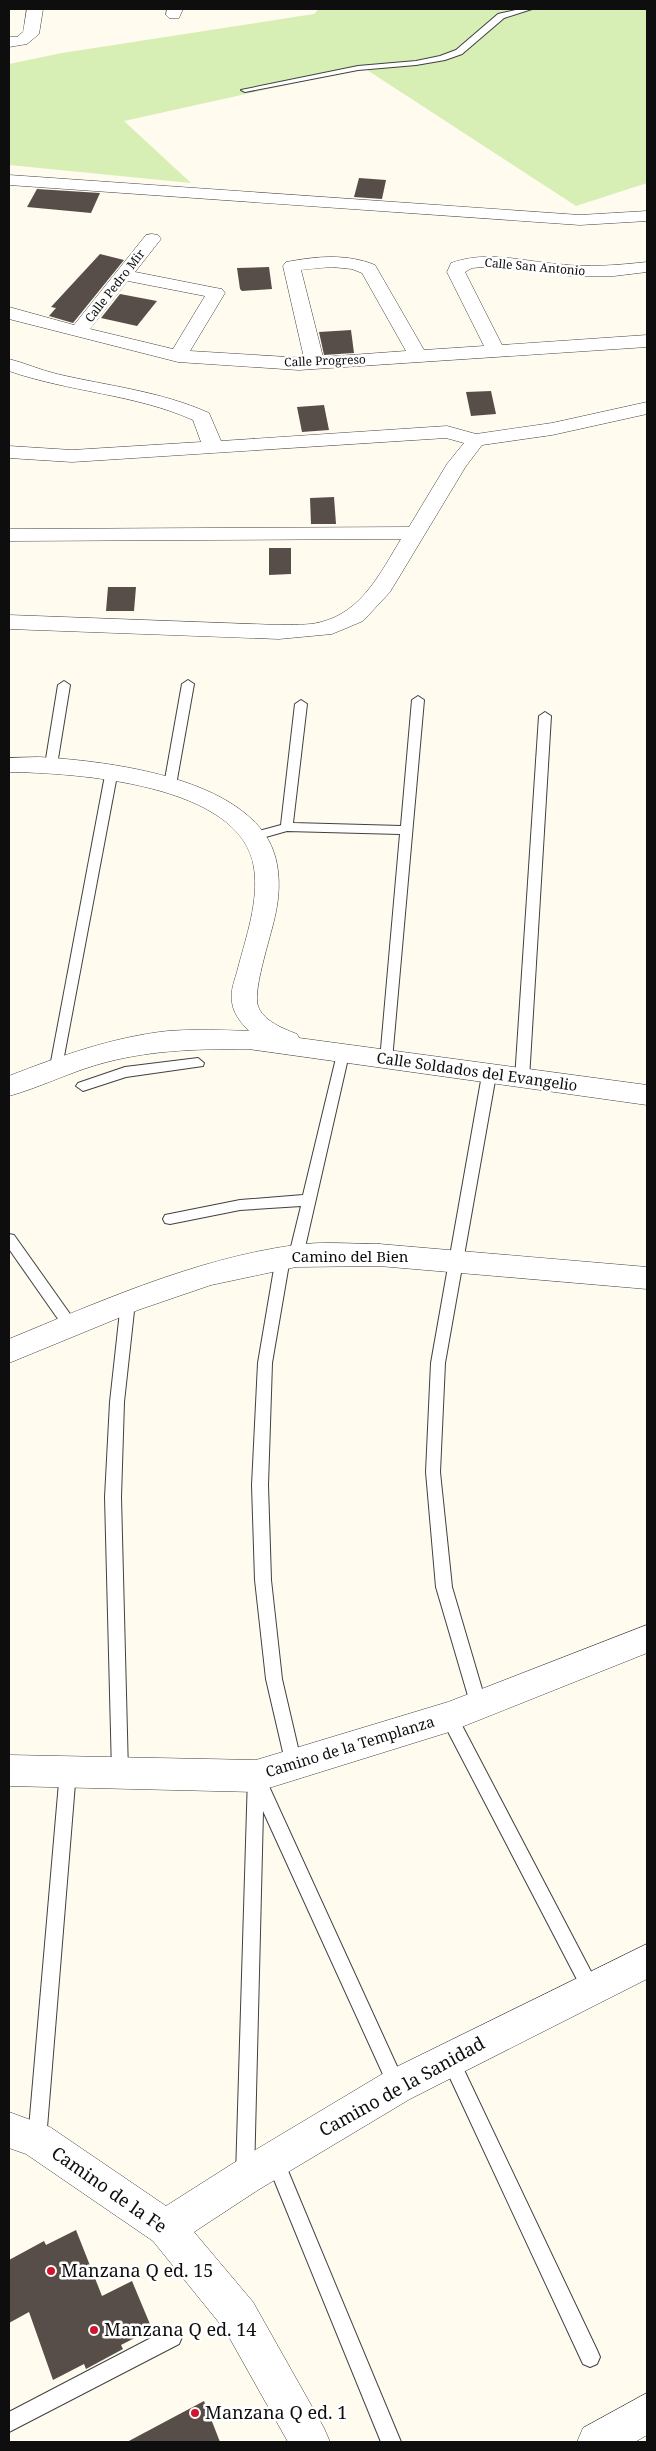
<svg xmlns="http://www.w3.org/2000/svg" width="656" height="2451" font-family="'Noto Serif',serif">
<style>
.green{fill:#d7efb4}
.building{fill:#584e49}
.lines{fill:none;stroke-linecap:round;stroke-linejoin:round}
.service-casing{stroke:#414141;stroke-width:2}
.minor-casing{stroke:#414141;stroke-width:1}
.service{fill:#fff;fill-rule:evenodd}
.minor{fill:#fff;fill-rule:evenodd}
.poi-dot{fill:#cf162f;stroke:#fff;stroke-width:2}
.labels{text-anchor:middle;stroke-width:5;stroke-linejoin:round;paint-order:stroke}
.far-street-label{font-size:12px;fill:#0e0e0e;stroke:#fff}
.street-label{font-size:15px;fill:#0e0e0e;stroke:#fff}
.near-street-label{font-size:18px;fill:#0e0e0e;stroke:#fff}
.near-poi-label{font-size:18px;fill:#0e0e0e;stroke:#fff;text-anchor:start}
</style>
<rect width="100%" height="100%" fill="#fffbef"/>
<polygon class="green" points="319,9 647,9 647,183 576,206 364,68 124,121 191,183 9,165 9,64 62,53 314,14"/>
<g class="building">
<polygon points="359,178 386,180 382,199 354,197"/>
<polygon points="37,189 100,193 91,213 27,207"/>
<polygon points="100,254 124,260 73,323 49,316 56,308 51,307"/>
<polygon points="269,267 272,289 242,291 240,289 237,268"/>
<polygon points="120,294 157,301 137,326 101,318"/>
<polygon points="351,330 354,353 324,355 319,332"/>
<polygon points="491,391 496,414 471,416 466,392"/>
<polygon points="324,405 329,430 302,432 297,407"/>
<polygon points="334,497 336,524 311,524 310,498"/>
<polygon points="269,548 291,548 291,574 269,575"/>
<polygon points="108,587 136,587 134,611 106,611"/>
<polygon points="76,2230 102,2296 132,2281 152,2329 121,2345 123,2349 86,2369 84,2364 53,2380 29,2312 9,2323 9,2260 44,2241 46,2245"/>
<polygon points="204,2401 220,2442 127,2442"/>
</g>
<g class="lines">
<g class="service-casing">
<g id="service">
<polygon points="520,9 532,9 504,18 462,54 445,60 416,65 358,70 245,92 241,90 358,66 416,61 440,56 456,50 498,14"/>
<polygon points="188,680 194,684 176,785 170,789 164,785 182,684"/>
<polygon points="64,681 70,685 57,765 51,769 45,765 58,685"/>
<polygon points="418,696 424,700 392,1060 386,1065 380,1060 400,834 287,831 255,840 249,836 251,833 281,825 295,704 301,700 307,704 293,823 401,826 412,700"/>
<polygon points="545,712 551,716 529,1079 522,1084 515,1079 539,716"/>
<polygon points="112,766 118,770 62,1067 56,1072 50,1067 106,770"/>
<polygon points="343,1049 349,1054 303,1256 301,1260 296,1262 290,1258 272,1363 268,1485 271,1580 282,1679 302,1765 300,1770 294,1773 288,1770 286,1765 266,1679 255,1580 252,1485 258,1363 276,1257 278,1253 283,1251 289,1255 301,1206 240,1210 170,1224 165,1223 163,1219 165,1215 240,1200 303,1195 337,1054"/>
<polygon points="198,1058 204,1063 203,1066 126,1077 83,1091 76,1086 78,1083 125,1067"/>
<polygon points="489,1070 496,1075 445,1363 440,1472 452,1587 487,1706 485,1711 479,1713 473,1711 471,1706 436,1587 426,1472 431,1363 482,1075"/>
<polygon points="9,1234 14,1235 75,1321 77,1325 75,1329 65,1329 9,1249"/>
<polygon points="128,1296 133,1298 135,1302 124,1402 121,1497 128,1772 126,1777 120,1780 114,1777 112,1772 105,1497 110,1402 121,1302 123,1298"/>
<polygon points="449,1709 455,1712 597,1983 600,1989 597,1995 591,1998 585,1995 443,1722 441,1717 443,1712"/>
<polygon points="68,1763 74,1766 76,1771 46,2140 43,2146 37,2149 31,2146 28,2140 60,1771 62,1766"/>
<polygon points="256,1768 262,1771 406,2086 403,2092 397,2095 391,2092 263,1811 254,2175 252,2182 245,2184 238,2182 236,2175 248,1776 250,1771"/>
<polygon points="450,2050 456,2053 597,2350 600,2357 597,2364 590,2367 583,2364 444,2065 441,2059 444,2053"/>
<polygon points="275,2151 281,2154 401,2442 381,2442 266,2160 269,2154"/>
<polygon points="172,2327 179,2330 182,2337 179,2344 9,2432 9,2412"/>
</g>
</g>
<g class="minor-casing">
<g id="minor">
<polygon points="27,9 43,9 39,34 27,44 9,47 9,37 17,37 23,32"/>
<polygon points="167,9 183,9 179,18 169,18 166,15"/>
<polygon points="9,175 580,215 647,211 647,221 580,225 9,185"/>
<path d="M152,234L158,235L161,239L135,272L216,288L222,289L225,293L190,351L304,358L283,266L286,262L292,261C320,256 348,254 375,265L424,350L484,346L447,272L451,263C488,250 520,261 558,264C588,268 618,265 647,262V272L614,276H570L494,266L472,268L465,272L502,345L647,335V347L299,370L178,362L9,319V307L74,325L146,235ZM332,267L352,269L362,273L406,351L323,357L301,270ZM128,281L205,296L173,349L90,329Z"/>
<path d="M9,359C25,363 40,370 57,374C108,386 160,391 209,413L221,441L447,426L476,434L552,423L647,402V414L552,435L482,445L466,466L390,592L363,621L332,634L279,639L9,629V615L279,625C292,624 308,626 321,622C362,612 381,572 401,539L9,541V529L409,527L447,464L464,443L446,438L72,462L9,458V446L72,450L201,442L193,420C135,394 69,392 9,371Z"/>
<path d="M39,757C105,761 222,775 264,833C279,854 281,881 277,906C274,929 252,988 258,1006C263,1021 284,1029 297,1034L299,1038L647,1085V1105L248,1049C195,1049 147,1050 96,1065C66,1074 38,1088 9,1096V1076C60,1056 113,1037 168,1031C195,1029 222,1030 249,1031C241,1023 233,1013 232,1002C230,990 235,980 238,968C246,937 259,901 254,868C242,783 74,773 9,772V758Z"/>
<path d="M379,1244L647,1267V1289L379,1266L296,1267L211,1285L138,1310L9,1363V1339C101,1301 195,1259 295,1245C322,1241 352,1244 379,1244Z"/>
<polygon points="647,1625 647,1653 449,1732 256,1792 9,1786 9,1755 256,1760 448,1702"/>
<polygon points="647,1944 647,1979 410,2099 258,2190 194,2232 253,2302 324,2428 330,2442 288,2442 225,2330 153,2241 26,2154 9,2148 9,2112 50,2127 166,2206 232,2164 384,2073"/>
<polygon points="647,2393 647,2435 635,2442 577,2442 583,2428"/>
</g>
</g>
<use href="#service" class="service"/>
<use href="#minor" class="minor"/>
</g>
<g class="poi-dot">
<circle cx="51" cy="2271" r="5"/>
<circle cx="94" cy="2330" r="5"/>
<circle cx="195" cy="2413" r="5"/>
</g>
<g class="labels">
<g class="far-street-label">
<text transform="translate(535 267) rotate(5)" y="4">Calle San Antonio</text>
<text transform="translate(115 286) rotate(-52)" y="4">Calle Pedro Mir</text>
<text transform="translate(325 361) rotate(-2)" y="4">Calle Progreso</text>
</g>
<g class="street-label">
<text transform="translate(477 1072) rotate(8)" y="5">Calle Soldados del Evangelio</text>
<text x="350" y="1262">Camino del Bien</text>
<text transform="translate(350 1747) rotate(-17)" y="5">Camino de la Templanza</text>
</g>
<g class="near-street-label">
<text transform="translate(402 2087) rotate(-29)" y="6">Camino de la Sanidad</text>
<text transform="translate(109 2190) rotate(35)" y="6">Camino de la Fe</text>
</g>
<g class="near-poi-label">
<text x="61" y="2277">Manzana Q ed. 15</text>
<text x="104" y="2336">Manzana Q ed. 14</text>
<text x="205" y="2419">Manzana Q ed. 1</text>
</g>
</g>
<rect width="656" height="2451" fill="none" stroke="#0e0e0e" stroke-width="20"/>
</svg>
